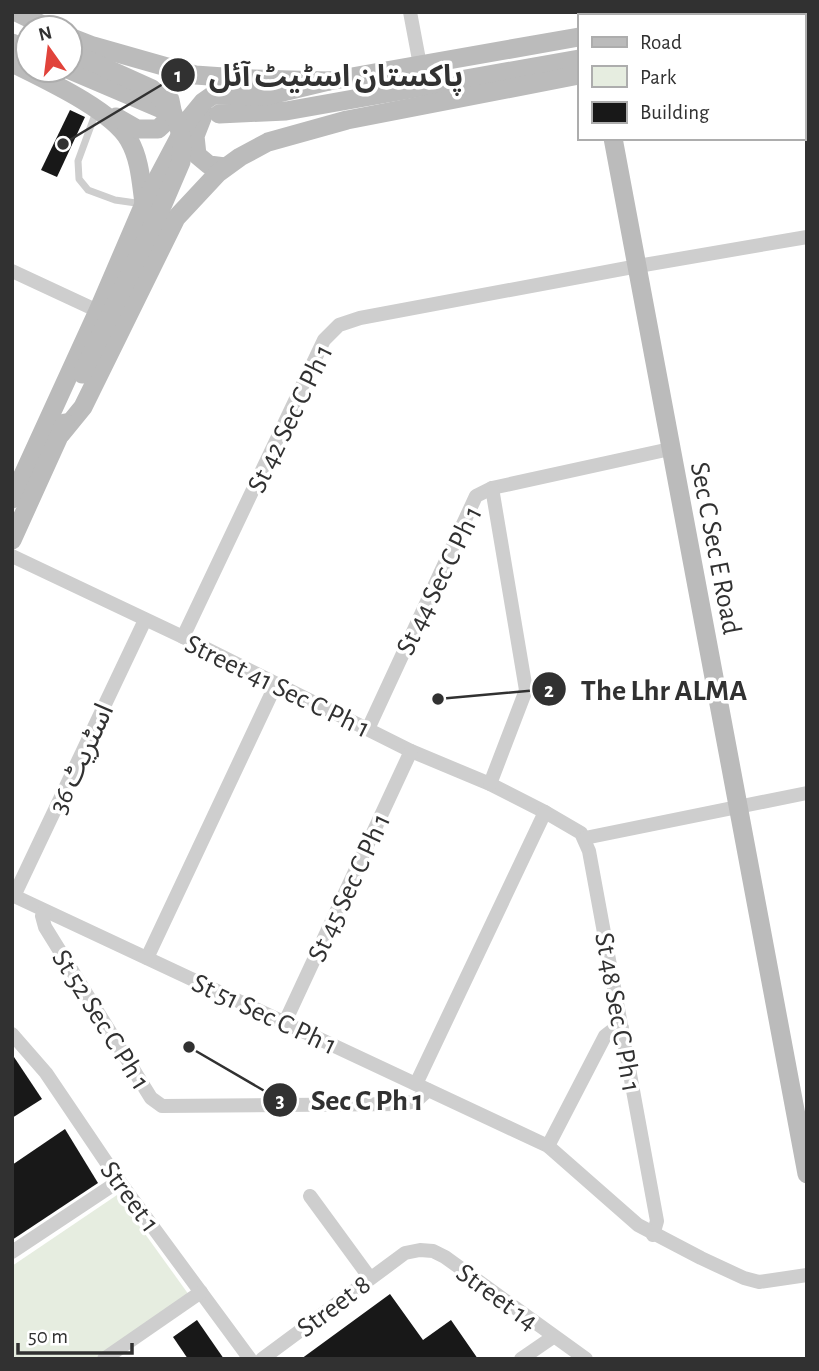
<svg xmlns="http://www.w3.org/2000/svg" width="819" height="1371" font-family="'Alegreya Sans','Noto Sans Arabic',sans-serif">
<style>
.green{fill:#e6ede0}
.building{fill:#181818}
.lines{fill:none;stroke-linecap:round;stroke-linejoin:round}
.lane{stroke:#cecece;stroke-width:7}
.street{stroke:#cecece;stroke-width:14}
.secondary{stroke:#bbb;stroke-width:19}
.secondary-bridge{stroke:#bbb;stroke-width:19}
.labels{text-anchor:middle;stroke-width:7;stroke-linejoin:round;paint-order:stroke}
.street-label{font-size:28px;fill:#313131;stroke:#fff}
.leader{fill:none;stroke:#313131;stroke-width:2.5}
.callout-dot{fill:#313131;stroke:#fff;stroke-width:2.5}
.mark-label{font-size:21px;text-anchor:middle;font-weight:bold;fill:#fff}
.callout-label{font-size:30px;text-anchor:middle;font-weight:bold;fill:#313131;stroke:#fff;stroke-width:7;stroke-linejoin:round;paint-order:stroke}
</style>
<rect width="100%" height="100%" fill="#fff"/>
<polygon class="green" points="117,1195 189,1295 97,1359 12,1359 12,1266"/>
<g class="building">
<polygon points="70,110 85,117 57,177 41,170"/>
<polygon points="12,1054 42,1099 12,1118"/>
<polygon points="65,1129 98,1183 12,1240 12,1165"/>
<polygon points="390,1294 423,1340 451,1320 478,1359 301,1359"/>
<polygon points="197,1320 224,1359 188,1359 173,1337"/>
</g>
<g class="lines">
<polyline class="lane" points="96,112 78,161 79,179 88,190 115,200 143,204"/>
<g class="street">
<polyline points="410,12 420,65"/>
<polyline points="12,271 98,311"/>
<polyline points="12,556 183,637 411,751 490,784 545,812 581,833 589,851 657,1221 653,1235"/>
<polyline points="183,637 324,340 339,325 360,318 638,266 807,237"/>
<polyline points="368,729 476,496 492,488 670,449"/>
<polyline points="490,784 526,690 492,488"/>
<polyline points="585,838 807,793"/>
<polyline points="12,895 548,1146 638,1225 701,1258 744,1278 759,1282 807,1275"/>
<polyline points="14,896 145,620"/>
<polyline points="44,911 42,916 45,927 151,1098 162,1106 403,1104 416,1101 428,1090"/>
<polyline points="147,958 276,684"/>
<polyline points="285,1022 411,751"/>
<polyline points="12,1034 46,1073 119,1181 250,1359"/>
<polyline points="416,1084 545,812"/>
<polyline points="548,1146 605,1036 614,1029 622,1028"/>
<polyline points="310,1196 370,1278"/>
<polyline points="12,1252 119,1181"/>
<polyline points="104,1359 201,1292"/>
<polyline points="262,1359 405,1253 420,1250 433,1251 445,1257 586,1359"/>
<polyline points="521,1359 553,1337"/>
</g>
<g class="secondary">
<polyline points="16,12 49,28"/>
<polyline points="697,16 717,12"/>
<polyline points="803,17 807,17"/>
<polyline points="70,37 93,46 195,75 253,79 329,81 579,37"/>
<polyline points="12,43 28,50"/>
<path d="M12,63C44,79 112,110 129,140C140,159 141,182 144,203"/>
<polyline points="70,70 164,110"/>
<polyline points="204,113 195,136 197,155 209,165 225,167"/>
<polyline points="219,114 286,111 579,59"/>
<polyline points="116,117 137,129 158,129 173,115 170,100"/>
<polyline points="613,138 807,1174"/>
<polyline points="61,434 83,407 176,218 218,173 240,157 268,142 347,120 579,75"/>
<polyline points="12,499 98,311 144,204 189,119 203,102 213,95 266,96 329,81"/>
<polyline points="12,540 65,423"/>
</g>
<polyline class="secondary-bridge" points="70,52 152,89 169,107 178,123 182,143 181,162 163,204 82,374"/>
</g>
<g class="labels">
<g class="street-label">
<text transform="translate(289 418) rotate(-64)" y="10">St 42 Sec C Ph 1</text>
<text transform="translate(717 548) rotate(79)" y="10">Sec C Sec E Road</text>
<text transform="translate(438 580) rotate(-64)" y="10">St 44 Sec C Ph 1</text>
<text transform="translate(278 685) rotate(26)" y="10">Street 41 Sec C Ph 1</text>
<text transform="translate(80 758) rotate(-65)" y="10">اسٹریٹ 36</text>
<text transform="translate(348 887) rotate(-65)" y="10">St 45 Sec C Ph 1</text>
<text transform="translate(619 1012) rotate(80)" y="10">St 48 Sec C Ph 1</text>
<text transform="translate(265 1013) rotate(25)" y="10">St 51 Sec C Ph 1</text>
<text transform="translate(102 1019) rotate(58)" y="10">St 52 Sec C Ph 1</text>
<text transform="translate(131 1196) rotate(54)" y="10">Street 1</text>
<text transform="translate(498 1296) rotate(36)" y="10">Street 14</text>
<text transform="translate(333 1305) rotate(-37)" y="10">Street 8</text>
</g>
</g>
<path class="leader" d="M63 144L178 75M438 699L549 689M189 1047L280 1100"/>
<g class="callout-dot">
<circle cx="63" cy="144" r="7"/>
<circle cx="438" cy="699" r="7"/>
<circle cx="189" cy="1047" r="7"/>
<circle cx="178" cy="75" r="18"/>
<circle cx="549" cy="689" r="18"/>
<circle cx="280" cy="1100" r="18"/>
</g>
<g class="mark-label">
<text x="178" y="82">1</text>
<text x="549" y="697">2</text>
<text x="280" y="1107">3</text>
</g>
<g class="callout-label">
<text x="336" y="86">پاکستان اسٹیٹ آئل</text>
<text x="664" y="700">The Lhr ALMA</text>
<text x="367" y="1110">Sec C Ph 1</text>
</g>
<rect width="819" height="1371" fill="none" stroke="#313131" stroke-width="28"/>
<rect x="578" y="14" width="228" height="126" fill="#ffffff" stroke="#adadad" stroke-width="2"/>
<rect x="592" y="37" width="35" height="10" fill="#bbbbbb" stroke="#adadad" stroke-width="2"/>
<text x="640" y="49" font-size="21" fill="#313131">Road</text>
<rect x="592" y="66" width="35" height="21" fill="#e6ede0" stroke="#adadad" stroke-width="2"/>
<text x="640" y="84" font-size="21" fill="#313131">Park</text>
<rect x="592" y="102" width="35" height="21" fill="#181818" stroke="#adadad" stroke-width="2"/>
<text x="640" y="119" font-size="21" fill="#313131">Building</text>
<g transform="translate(49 49) rotate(346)"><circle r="33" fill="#ffffff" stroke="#adadad" stroke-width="2"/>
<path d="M0-5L12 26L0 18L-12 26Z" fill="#e1433b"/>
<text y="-10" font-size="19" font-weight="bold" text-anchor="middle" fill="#313131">N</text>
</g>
<path d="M18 1343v10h114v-10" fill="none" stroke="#313131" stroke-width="3.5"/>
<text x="28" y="1343" font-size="21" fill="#313131" stroke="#ffffff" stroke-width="5" paint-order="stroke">50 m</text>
</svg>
